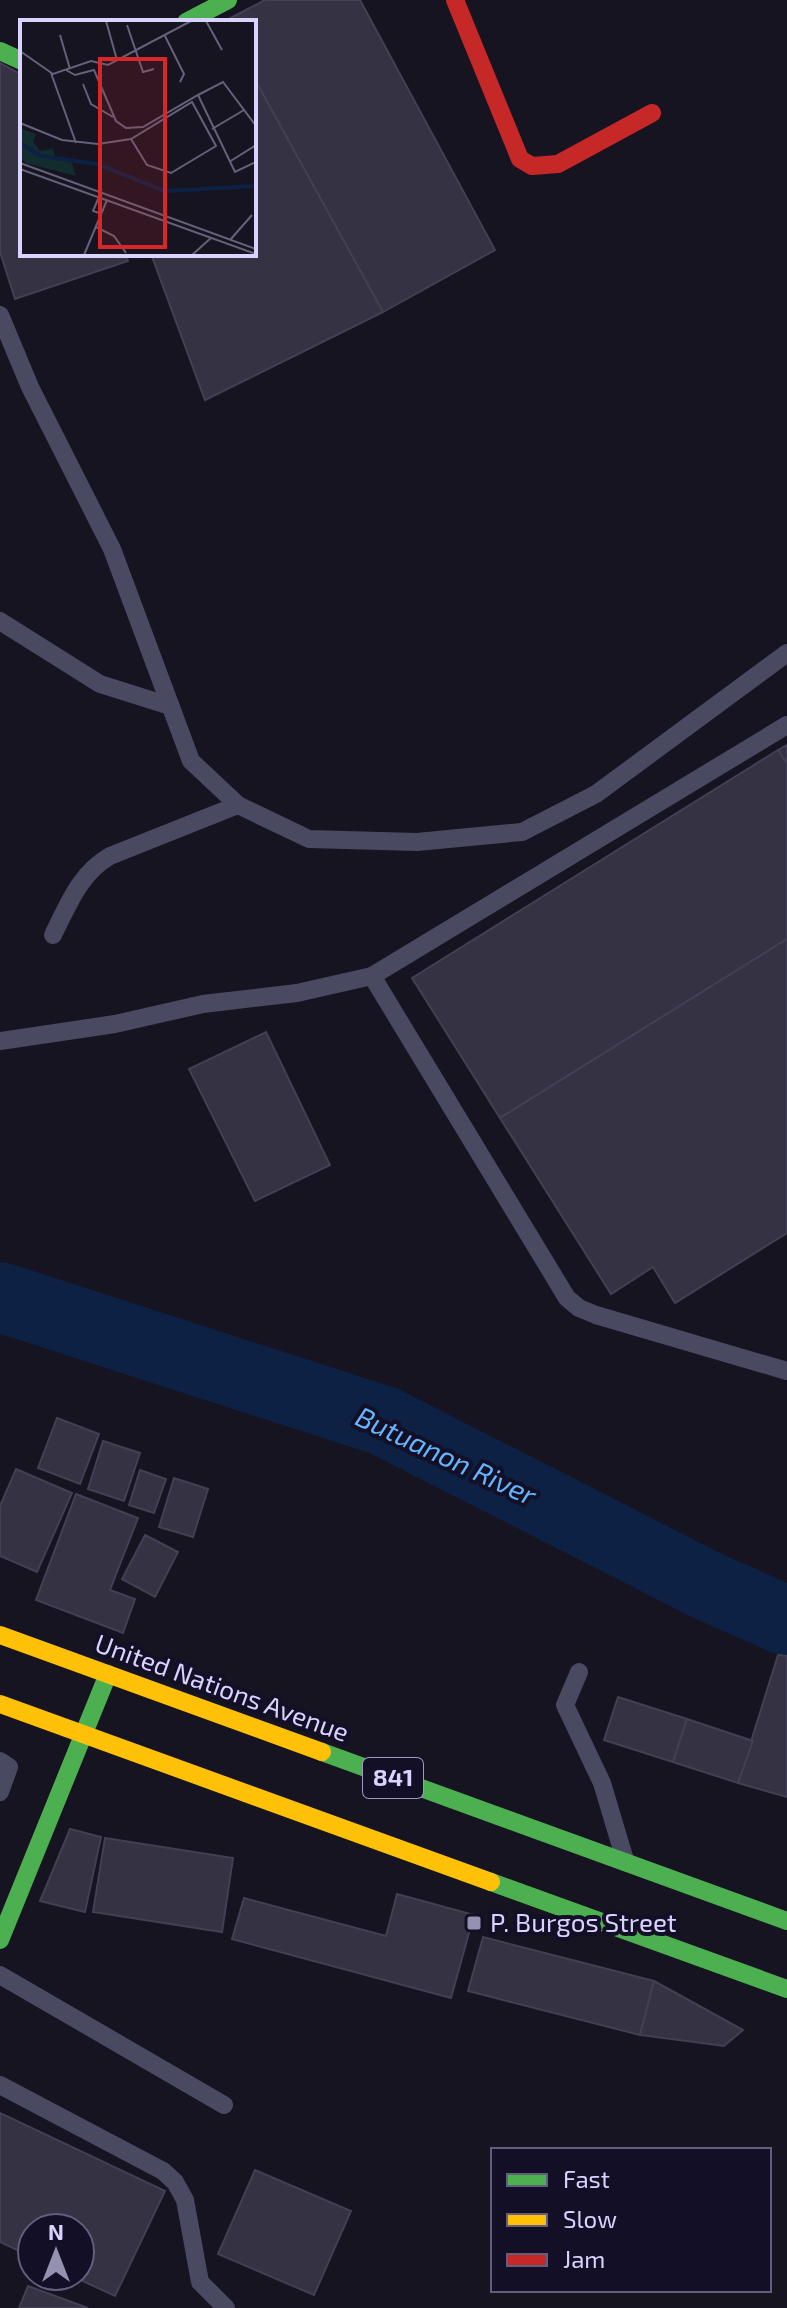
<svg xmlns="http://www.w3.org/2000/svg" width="787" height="2308" font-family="'Exo 2',sans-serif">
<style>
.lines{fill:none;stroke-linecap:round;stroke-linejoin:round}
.river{stroke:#0d2144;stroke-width:70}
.building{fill:#343243;stroke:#433f54;stroke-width:2}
.lane{stroke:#4a4962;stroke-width:18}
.fast{stroke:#4caf50;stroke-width:18}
.slow{stroke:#ffc107;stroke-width:18}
.jam{stroke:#c62828;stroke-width:18}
.poi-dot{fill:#9591b1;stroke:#130f26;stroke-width:3}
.labels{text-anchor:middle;stroke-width:8;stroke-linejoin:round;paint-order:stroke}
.shield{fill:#130f26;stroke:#9e99be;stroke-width:2}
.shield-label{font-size:24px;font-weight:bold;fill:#d9d4ff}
.street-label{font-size:26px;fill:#d9d4ff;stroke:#130f26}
.poi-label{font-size:26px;fill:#d9d4ff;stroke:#130f26;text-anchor:start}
.water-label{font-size:28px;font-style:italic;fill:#62b6ff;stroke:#130f26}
.inset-river{fill:none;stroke:#0d2144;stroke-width:4}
.inset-road{fill:none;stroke:#64617a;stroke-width:2}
.view{fill:#d62828;fill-opacity:0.15;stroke:#d62828;stroke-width:4}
.inset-edge{fill:none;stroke:#d9d4ff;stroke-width:4}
</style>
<rect width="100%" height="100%" fill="#161421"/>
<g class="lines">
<polyline class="river" points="0,1297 384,1421 708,1586 787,1621"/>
</g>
<g class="building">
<polygon points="265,0 360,0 495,250 383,312 254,78 254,22 223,22"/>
<polygon points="0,63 22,75 22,254 124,254 128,261 15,299 0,252"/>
<polygon points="254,78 383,312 205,400 151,254 254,254"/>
<polygon points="787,745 787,764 778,750"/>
<polygon points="778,750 787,764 787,939 500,1118 412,978"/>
<polygon points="787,939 787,1233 675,1303 653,1267 611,1294 500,1118"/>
<polygon points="266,1032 330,1165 255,1201 189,1069"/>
<polygon points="57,1418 99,1434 80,1484 38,1468"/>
<polygon points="103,1441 140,1453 124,1501 88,1489"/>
<polygon points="16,1469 72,1493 37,1572 0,1556 0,1506"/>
<polygon points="140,1470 166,1479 154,1513 129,1505"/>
<polygon points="174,1478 208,1489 193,1537 159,1527"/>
<polygon points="76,1494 138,1518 110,1590 135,1599 123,1633 36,1600"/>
<polygon points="145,1535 178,1552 155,1597 122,1579"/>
<polygon points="778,1655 787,1656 787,1797 738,1783"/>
<polygon points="618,1697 687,1719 673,1762 604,1740"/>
<polygon points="687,1719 753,1741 738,1783 673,1762"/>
<polygon points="70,1829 101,1837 85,1912 40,1901"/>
<polygon points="105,1838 233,1858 222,1932 93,1912"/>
<polygon points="397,1894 474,1915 451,1998 232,1939 244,1898 386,1936"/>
<polygon points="483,1937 654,1981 640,2035 468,1991"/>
<polygon points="654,1981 743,2030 724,2046 640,2035"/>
<polygon points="0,2113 165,2191 115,2296 72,2276 80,2276 80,2228 32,2228 32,2257 0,2242"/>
<polygon points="255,2170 351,2211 314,2295 218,2254"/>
<polygon points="28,2286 88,2308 19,2308"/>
</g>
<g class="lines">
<g class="lane">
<polyline points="0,315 30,387 112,549 191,761 238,805 309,839 417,842 522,832 596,794 787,653"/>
<polyline points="0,621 100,684 170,706"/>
<path d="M53,935C68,905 80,873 110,856L238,805"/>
<polyline points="372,976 567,1298 579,1308 596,1315 787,1371"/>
<polyline points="0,1041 115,1024 203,1004 297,993 372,976 787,725"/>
<polyline points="579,1672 565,1705 602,1783 625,1860"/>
<polyline points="0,1761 9,1767 0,1792"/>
<polyline points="0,1975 224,2105"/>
<polyline points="0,2085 163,2171 175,2182 185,2200 200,2282 226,2308"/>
</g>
<g class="fast">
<polyline points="186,22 228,0"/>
<polyline points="0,51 22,61"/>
<polyline points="322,1752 787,1921"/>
<polyline points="491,1882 787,1989"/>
<polyline points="0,1940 108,1674"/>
</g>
<g class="slow">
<polyline points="0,1635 322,1752"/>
<polyline points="0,1704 491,1882"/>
</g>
<polyline class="jam" points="455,0 520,159 532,166 558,164 652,113"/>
</g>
<rect class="poi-dot" x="466" y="1915" width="16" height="16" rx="4"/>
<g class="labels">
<rect class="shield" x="363" y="1758" width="60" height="40" rx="6"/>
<g class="shield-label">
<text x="393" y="1786">841</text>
</g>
<g class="street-label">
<text transform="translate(222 1688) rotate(20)" y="9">United Nations Avenue</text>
</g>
<g class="poi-label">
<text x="490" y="1932">P. Burgos Street</text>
</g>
<g class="water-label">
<text transform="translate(446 1456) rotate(25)" y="10">Butuanon River</text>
</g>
</g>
<g transform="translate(20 20)">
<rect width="236" height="236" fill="#161421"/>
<path d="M0,108L16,114L13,122L20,131L33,129L36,139L51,141L56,156L6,143L0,137Z" fill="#132c2d"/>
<path class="inset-river" d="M0,123L21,136L77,144L145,171L236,166"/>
<path class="inset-road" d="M86,1L97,40M186,1L202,30M107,5L123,52L134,49M40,15L50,49M145,16L164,54L160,62M0,31L33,54L71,41L88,45L171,1M46,50L55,55L74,50L96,101L106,108L123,107L178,75L215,152L236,142M31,53L56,123M63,64L71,84L93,97M178,75L203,62L236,106M0,103L42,120L78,124L111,119L172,82L196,126L151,153L127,145L111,119M192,109L224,90M209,142L236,125M0,143L236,229M0,149L236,234M79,177L73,191L82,194M76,207L94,216L106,233M210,220L232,195M64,235L87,180M172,235L191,218"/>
<path class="view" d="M80,39H145V227H80Z"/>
<rect width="236" height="236" class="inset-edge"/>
</g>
<rect x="491" y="2148" width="280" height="144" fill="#130f26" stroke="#625e7d" stroke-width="2"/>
<rect x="507" y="2174" width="40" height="12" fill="#4caf50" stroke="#625e7d" stroke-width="2"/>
<text x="563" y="2188" font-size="24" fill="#d9d4ff">Fast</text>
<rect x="507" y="2214" width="40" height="12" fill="#ffc107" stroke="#625e7d" stroke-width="2"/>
<text x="563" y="2228" font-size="24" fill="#d9d4ff">Slow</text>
<rect x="507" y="2254" width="40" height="12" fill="#c62828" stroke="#625e7d" stroke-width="2"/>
<text x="563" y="2268" font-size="24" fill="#d9d4ff">Jam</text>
<g transform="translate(56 2252)"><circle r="38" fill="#130f26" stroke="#625e7d" stroke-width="2"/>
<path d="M0-6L14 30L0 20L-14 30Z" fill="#9591b1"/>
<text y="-12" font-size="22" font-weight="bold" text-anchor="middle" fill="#d9d4ff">N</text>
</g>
</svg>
